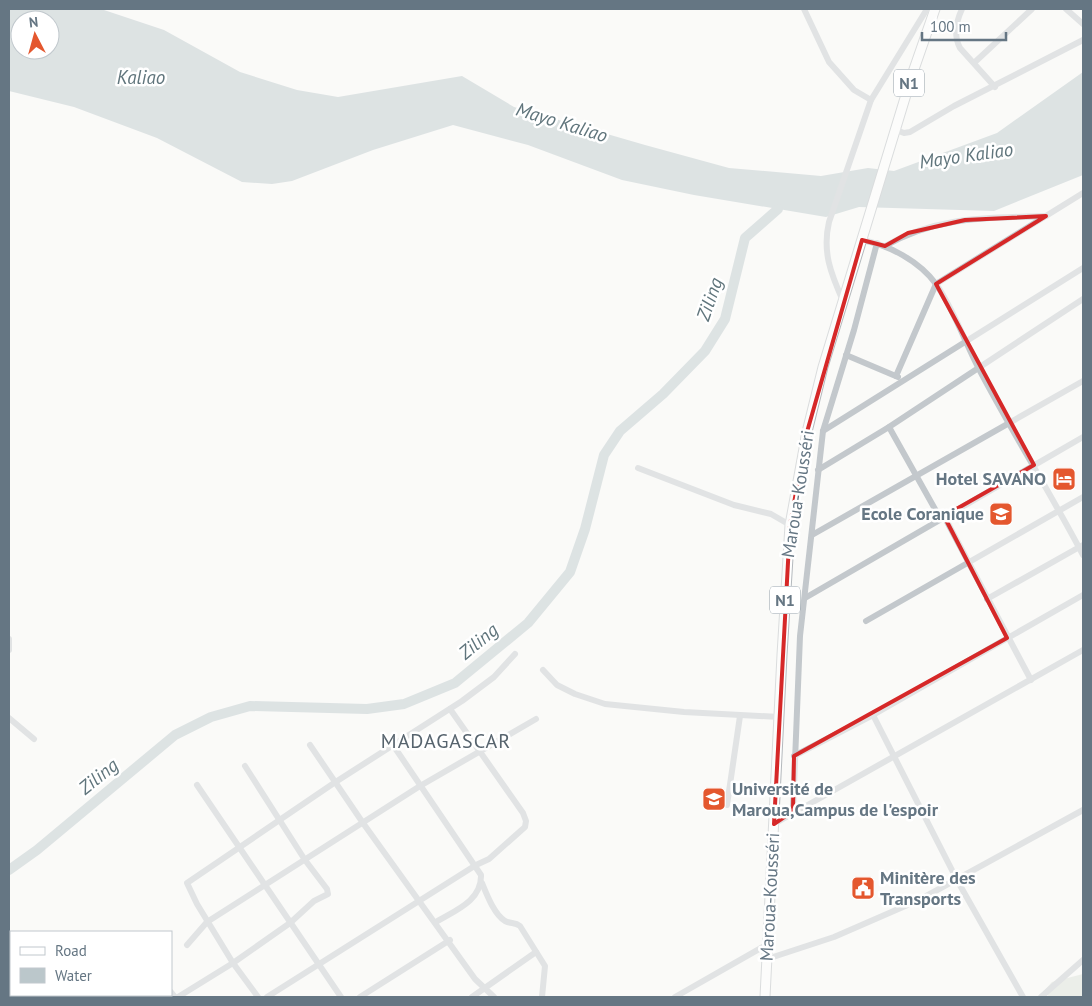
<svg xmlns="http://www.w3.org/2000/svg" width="1092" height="1006" font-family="'PT Sans',sans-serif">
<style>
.green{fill:#dadfd7}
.water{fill:#bbc7cb;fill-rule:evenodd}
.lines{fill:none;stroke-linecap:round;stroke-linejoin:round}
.river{stroke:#bbc7cb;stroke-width:10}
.major-casing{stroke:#b5babe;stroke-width:10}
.highway-casing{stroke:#b4b9bd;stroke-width:11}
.minor{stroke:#c3c8cc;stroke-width:6}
.major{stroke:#fff;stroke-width:8}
.highway{stroke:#fff;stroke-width:9}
.marked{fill:none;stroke:#d62828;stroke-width:4;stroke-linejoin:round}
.labels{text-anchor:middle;stroke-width:5;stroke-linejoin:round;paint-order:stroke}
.shield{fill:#fff;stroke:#939fa8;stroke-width:1}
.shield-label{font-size:16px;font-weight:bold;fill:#657683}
.poi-label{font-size:18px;font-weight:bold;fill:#657683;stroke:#fff;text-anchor:end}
.street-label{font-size:18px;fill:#657683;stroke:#fff}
.water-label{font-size:19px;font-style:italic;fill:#60757c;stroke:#fff}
.quarter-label{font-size:20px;letter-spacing:1px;fill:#57646e;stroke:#fff}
</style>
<rect width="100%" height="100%" fill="#fafaf8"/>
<polygon class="green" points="1083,974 1083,997 1050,997 1043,992 1052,982"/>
<path class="water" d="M9,9H101L164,30L240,72L297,90L338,97L462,76L514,107L645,145L729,168L821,176L868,168L894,171L997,133L1083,72V175L994,211L859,207L826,217L694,195L622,180L528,145L453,125L373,150L292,181L272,184L242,182L157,138L74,107L9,91ZM20,20H50V50H20Z"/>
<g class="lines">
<polyline class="river" points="9,870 37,850 175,735 211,717 250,706 367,709 404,704 455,683 528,623 570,572 585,529 604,455 620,431 663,394 705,351 725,319 745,238 778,209"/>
<g class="major-casing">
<g id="major">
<polyline points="9,972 11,974"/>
<polyline points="39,995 43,997"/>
</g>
</g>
<g class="highway-casing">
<polyline id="highway" points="765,997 782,655 790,525 807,432 823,367 912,75 935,9"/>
</g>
<g class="minor">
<polyline points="804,9 829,62 854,90 871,100"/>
<path d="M962,9C956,22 953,35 960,48L995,87"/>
<polyline points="1066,9 1083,24"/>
<polyline points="975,62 1032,9"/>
<polyline points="896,130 904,133 910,132 954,106 1083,40"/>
<path d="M862,240C889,245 919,261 936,284C953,308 965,342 979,369C1012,432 1050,492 1083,555"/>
<path d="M885,246C937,216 987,218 1046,216"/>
<path d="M843,301C831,274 822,252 829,222L871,100L927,9"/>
<polyline points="846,355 898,377"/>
<polyline points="896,376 936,284 1083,193"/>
<polyline points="889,427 940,518"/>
<polyline points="823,431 1083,268"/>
<polyline points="638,468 734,505 771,514 790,525"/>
<polyline points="818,470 889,427 1083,299"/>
<polyline points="944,516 1031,680"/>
<polyline points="812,535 1083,381"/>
<polyline points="805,598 1083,437"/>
<polyline points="987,599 1083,545"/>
<polyline points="866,621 1083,497"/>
<polyline points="9,639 9,650"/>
<polyline points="543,670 557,685 575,694 605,704 684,712 779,717"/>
<polyline points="873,715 957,880 1023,997"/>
<polyline points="9,718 34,739"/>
<polyline points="310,745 363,823 475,979 494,997"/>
<path d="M393,745L481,875C482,901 454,911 436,922"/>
<polyline points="794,756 873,715 1083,595"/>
<polyline points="197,785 341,997"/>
<polyline points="727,805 740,716"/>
<polyline points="793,811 800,636 823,431 854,330 877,243"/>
<polyline points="774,824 1083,650"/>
<path d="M482,883C487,895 494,914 505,921C511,924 515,922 520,926L545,966L542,997"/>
<polyline points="187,945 207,922 420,786 536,719"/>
<polyline points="767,959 834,937 919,900 1083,810"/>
<polyline points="171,992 175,997"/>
<polyline points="178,997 233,963 290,923 314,901 328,894 327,889 305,860 245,766"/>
<polyline points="258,997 233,963 197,904 187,883 334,783 462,701 494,677 515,654"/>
<polyline points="267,997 476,865 489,859 525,827 526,821 523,813 450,709"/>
<polyline points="360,997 450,940"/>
<polyline points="472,997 536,952"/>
<polyline points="675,997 768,944"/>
<polyline points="1041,997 1083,960"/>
</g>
<use href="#major" class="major"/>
<use href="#highway" class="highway"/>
</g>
<path d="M0 0H1092V1006H0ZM1046,216L936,284L1034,465L944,516L1007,638L794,756L793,811L774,824L790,525L807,432L862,240L885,246L908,233L965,220Z" fill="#fafaf8" fill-opacity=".55" fill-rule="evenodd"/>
<path class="marked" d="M1046,216L936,284L1034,465L944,516L1007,638L794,756L793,811L774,824L790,525L807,432L862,240L885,246L908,233L965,220Z"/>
<defs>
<g id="hotel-square" transform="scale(1.25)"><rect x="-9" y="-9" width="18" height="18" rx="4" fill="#e4572e" stroke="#fff"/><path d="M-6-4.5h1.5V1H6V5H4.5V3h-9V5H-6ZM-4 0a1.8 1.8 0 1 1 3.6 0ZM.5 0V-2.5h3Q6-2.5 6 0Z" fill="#fff"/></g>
<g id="school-square" transform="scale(1.25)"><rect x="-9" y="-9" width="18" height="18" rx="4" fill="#e4572e" stroke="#fff"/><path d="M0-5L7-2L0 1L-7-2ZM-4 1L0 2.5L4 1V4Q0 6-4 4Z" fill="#fff"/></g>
<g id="university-square" transform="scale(1.25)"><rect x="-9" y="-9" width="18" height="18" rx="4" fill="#e4572e" stroke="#fff"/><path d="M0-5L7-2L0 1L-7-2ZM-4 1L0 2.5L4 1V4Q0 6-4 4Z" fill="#fff"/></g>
<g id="civic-square" transform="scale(1.25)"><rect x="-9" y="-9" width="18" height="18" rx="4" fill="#e4572e" stroke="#fff"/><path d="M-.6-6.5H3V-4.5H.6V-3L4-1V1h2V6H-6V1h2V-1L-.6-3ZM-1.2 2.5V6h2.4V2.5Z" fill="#fff"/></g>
</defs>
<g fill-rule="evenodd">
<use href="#hotel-square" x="1064" y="479"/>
<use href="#school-square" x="1001" y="514"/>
<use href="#university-square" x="714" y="799"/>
<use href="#civic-square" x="863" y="888"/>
</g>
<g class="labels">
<g class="shield">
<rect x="894" y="69.5" width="30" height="27" rx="4"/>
<rect x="770" y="586.5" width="30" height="27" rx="4"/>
</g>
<g class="shield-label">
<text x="909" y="89">N1</text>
<text x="785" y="606">N1</text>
</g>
<g class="poi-label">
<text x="1046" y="485">Hotel SAVANO</text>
<text x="984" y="520">Ecole Coranique</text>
<text x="732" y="795" text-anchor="start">Université de<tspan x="732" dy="21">Maroua,Campus de l'espoir</tspan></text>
<text x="880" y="884" text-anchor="start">Minitère des<tspan x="880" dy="21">Transports</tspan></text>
</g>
<g class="street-label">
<text transform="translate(798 494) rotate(-81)" y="6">Maroua-Kousséri</text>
<text transform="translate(770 897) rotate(-87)" y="6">Maroua-Kousséri</text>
</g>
<g class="water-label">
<text x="141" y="84">Kaliao</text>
<text transform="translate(562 122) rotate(17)" y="7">Mayo Kaliao</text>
<text transform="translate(966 155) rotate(-8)" y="7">Mayo Kaliao</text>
<text transform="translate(709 299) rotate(-71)" y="7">Ziling</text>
<text transform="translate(478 641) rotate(-40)" y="7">Ziling</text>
<text transform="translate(98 776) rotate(-39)" y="7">Ziling</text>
</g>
<g class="quarter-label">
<text x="446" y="748">MADAGASCAR</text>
</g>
</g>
<rect width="1092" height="1006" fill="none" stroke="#657683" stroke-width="20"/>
<rect x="10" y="931" width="162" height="65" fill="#ffffff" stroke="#c1c8cd"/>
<rect x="20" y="947" width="25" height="8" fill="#ffffff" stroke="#c1c8cd"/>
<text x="55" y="956" font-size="15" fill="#657683">Road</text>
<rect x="20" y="968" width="25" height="15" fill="#bbc7cb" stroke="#c1c8cd"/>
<text x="55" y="981" font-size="15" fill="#657683">Water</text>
<g transform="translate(35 35) rotate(354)"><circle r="24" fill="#ffffff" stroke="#c1c8cd"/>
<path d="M0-4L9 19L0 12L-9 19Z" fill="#e4572e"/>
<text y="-8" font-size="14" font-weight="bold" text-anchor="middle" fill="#657683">N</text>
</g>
<path d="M922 32v8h84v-8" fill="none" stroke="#657683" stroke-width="2.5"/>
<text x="930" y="32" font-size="15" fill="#657683" stroke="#ffffff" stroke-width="4" paint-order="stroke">100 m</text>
</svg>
